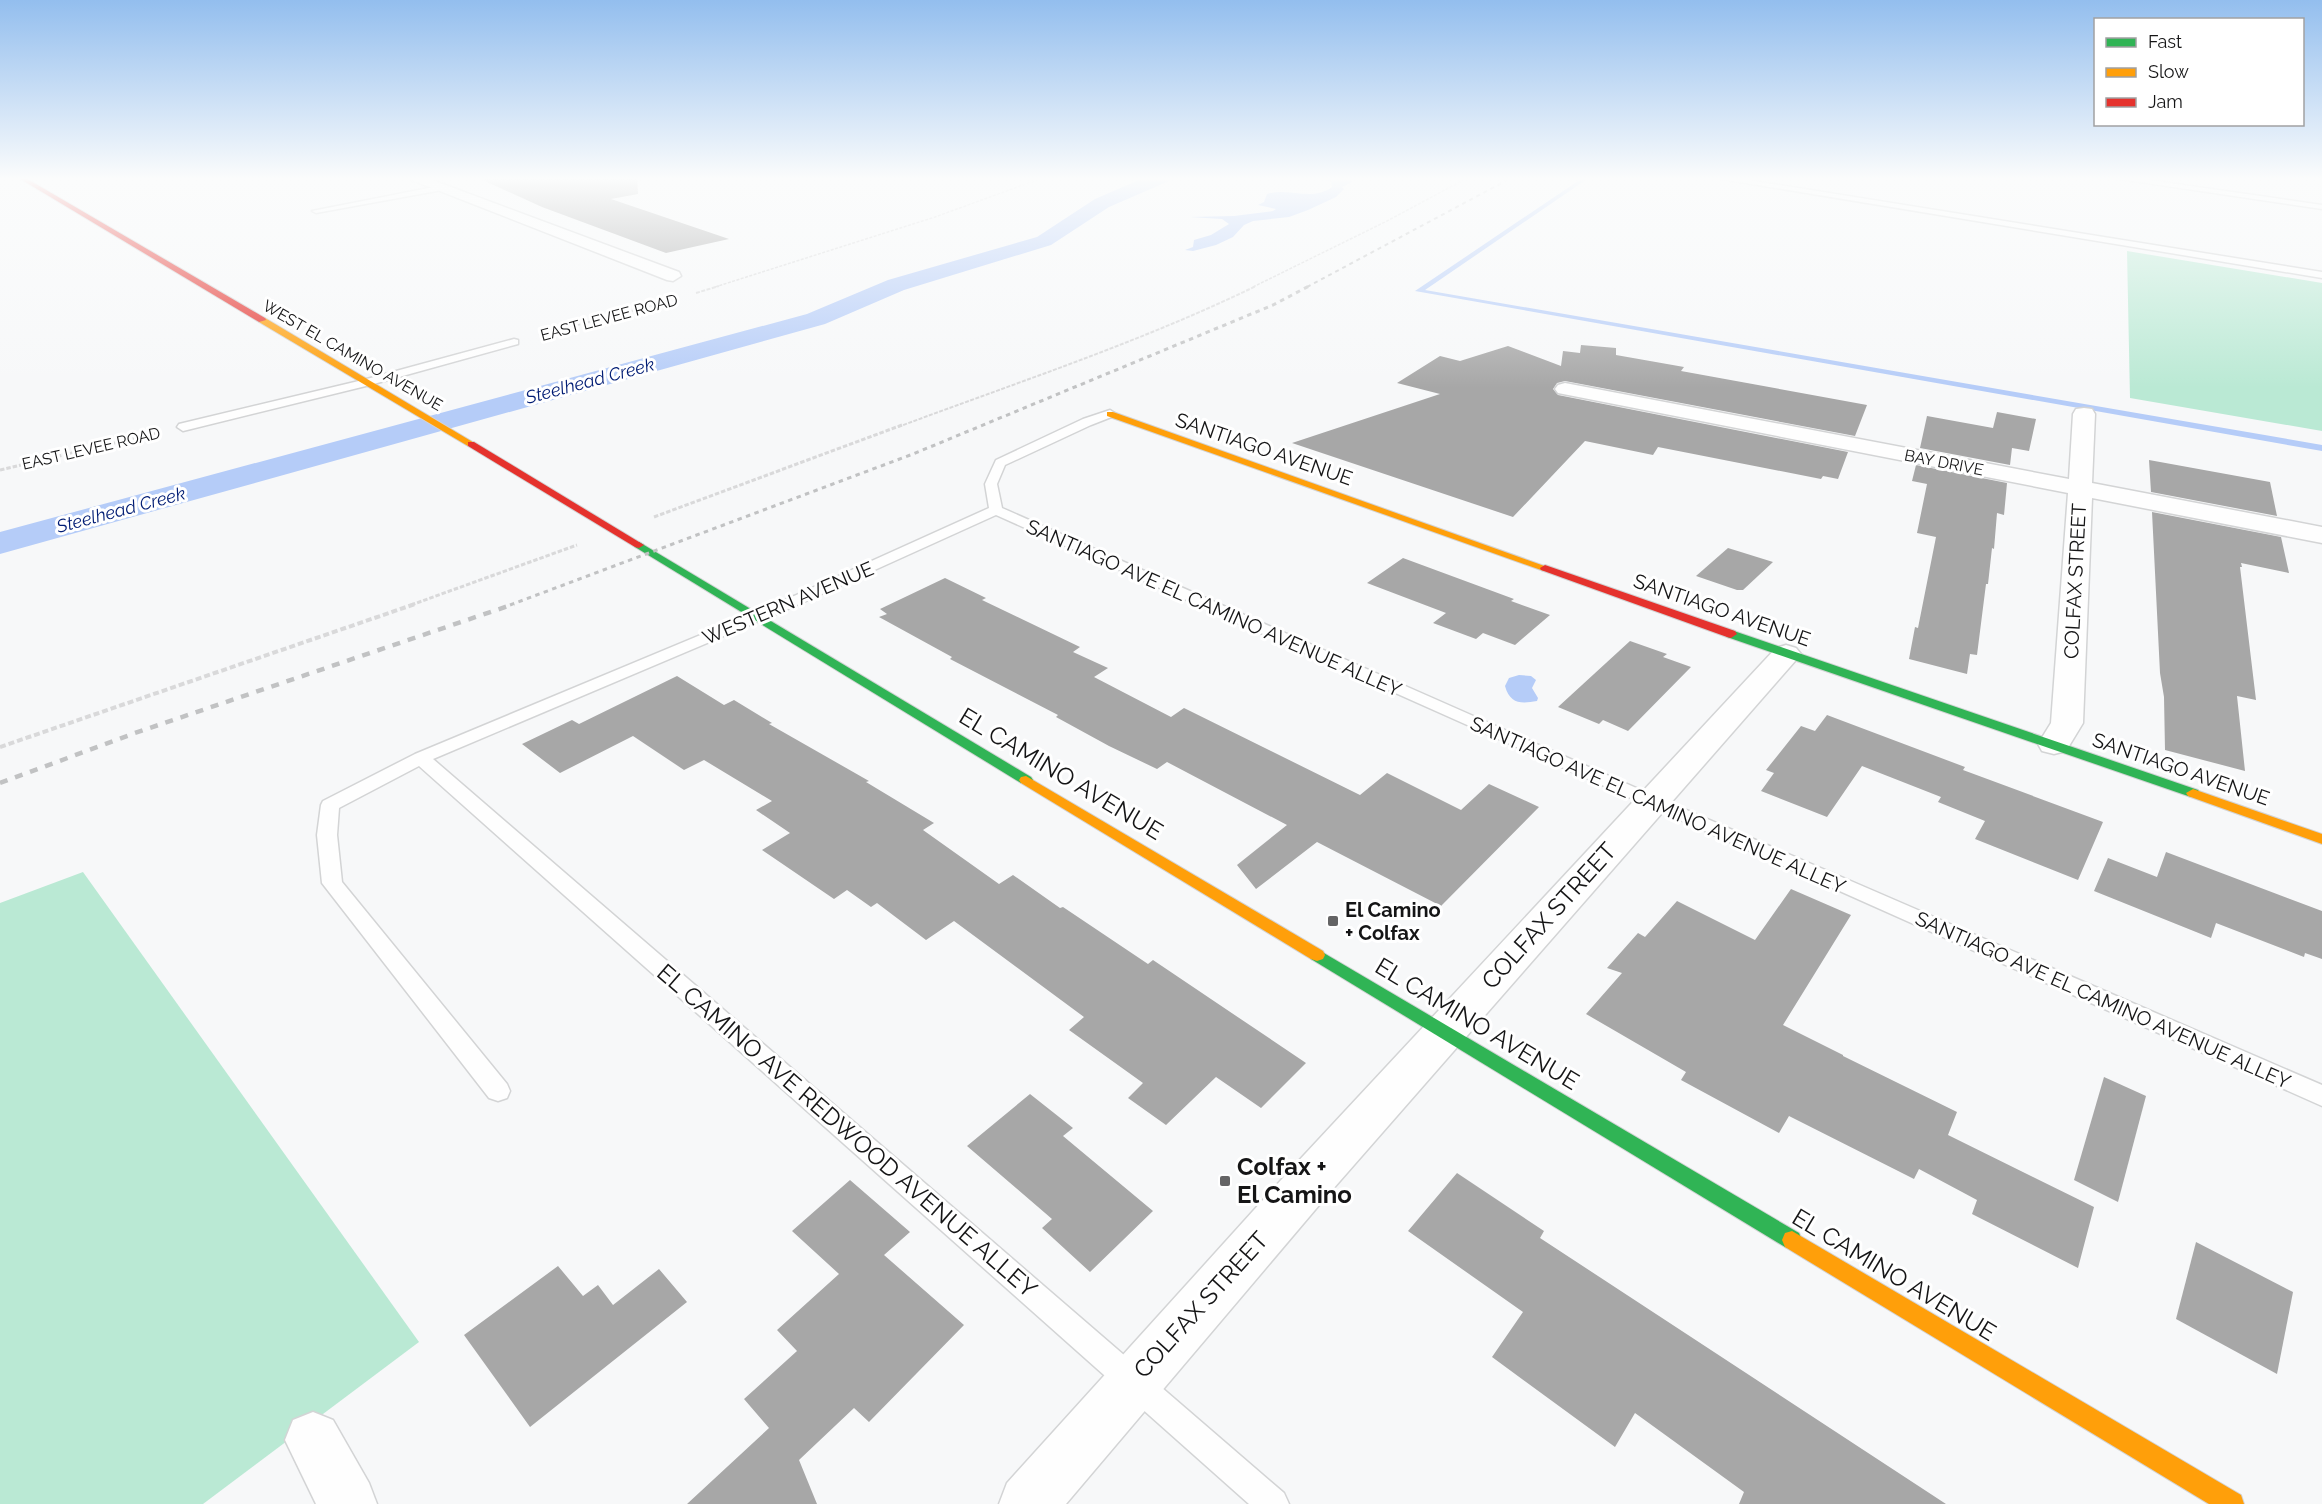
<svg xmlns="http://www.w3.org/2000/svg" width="2322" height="1504" font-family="Raleway,sans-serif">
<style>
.green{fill:#bae9d4}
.water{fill:#b5ccf8}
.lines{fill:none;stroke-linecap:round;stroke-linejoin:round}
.stream{fill:#b5ccf8;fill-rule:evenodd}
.canal{fill:#b5ccf8;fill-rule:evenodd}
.building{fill:#a7a7a7}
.lane-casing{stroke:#d3d4d5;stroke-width:3}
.street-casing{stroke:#d3d4d5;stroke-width:3}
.fast-casing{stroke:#d3d4d5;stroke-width:2}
.slow-casing{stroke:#d3d4d5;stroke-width:2}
.jam-casing{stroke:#d3d4d5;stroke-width:2}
.path-far3{stroke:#d9d9da;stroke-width:1.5;stroke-dasharray:3 1.5;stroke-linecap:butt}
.path-far2{stroke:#d9d9da;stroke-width:2;stroke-dasharray:4 1.5;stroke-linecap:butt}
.path-far1{stroke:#d9d9da;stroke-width:3;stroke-dasharray:4.5 2;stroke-linecap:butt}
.path{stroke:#d9d9da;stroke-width:4;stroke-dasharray:6 3;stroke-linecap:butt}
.lane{fill:#fefefe;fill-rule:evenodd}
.street{fill:#fefefe;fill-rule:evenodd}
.fast{fill:#30b455;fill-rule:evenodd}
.slow{fill:#ff9f0a;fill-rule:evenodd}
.jam{fill:#e5322d;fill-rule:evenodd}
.rail-far2{stroke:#c1c2c3;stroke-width:2;stroke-dasharray:4 4;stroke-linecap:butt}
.rail-far1{stroke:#c1c2c3;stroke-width:3;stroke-dasharray:4.5 4.5;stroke-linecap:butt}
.rail{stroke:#c1c2c3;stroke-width:4.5;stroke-dasharray:8 8;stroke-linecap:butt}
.poi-dot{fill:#646465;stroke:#fff;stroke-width:2}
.labels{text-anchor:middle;stroke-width:6;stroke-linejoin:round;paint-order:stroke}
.far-street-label{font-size:16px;fill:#151516;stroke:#fff}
.far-water-label{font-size:18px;font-style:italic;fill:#001c74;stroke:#fff}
.street-label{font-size:20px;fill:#151516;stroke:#fff}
.poi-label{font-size:20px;font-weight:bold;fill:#151516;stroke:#fff;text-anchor:start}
.near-street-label{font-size:24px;fill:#151516;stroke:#fff}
.near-poi-label{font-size:24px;font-weight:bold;fill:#151516;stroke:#fff;text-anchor:start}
</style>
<rect width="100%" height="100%" fill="#f7f8f9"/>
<g class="green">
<polygon points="2127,251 2322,283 2322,431 2130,398"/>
<polygon points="83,872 419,1342 203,1504 0,1504 0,903"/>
</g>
<g class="water">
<path d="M1320,177H1351L1352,182L1342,187L1344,189L1336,197L1308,210L1289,217L1253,221L1244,225L1233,237L1216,245L1193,251L1185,250L1193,247L1194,240L1211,235L1229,224L1222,219L1190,217L1234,216L1273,211L1276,209L1258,205L1264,202L1267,194C1288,187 1312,202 1332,187L1331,182Z"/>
<path d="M1519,675L1531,676L1536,680L1532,688L1538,698L1537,701C1521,704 1510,704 1505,686L1509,678Z"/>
</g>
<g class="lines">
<polygon class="stream" points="1584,177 1590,177 1425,290 2322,445 2322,451 1415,291"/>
<polygon class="canal" points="1146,177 1172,177 1169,181 1109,207 1051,245 904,290 825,324 0,554 0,532 807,314 888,280 1037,237 1095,199"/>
</g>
<g class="building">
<polygon points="476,177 637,177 638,194 611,199 729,239 666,253 542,207"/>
<polygon points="1581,345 1616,348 1616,355 1684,367 1681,371 1867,405 1855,436 1565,381 1557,383 1553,389 1558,395 1848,452 1838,479 1823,476 1821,479 1658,447 1653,455 1585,441 1513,517 1292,443 1440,394 1397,383 1440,356 1460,361 1508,346 1561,366 1563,351 1580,353"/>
<polygon points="1997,412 2036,419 2029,451 2012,448 2010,465 1920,448 1927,416 1993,428"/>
<polygon points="2149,460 2270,482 2277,516 2151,492"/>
<polygon points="1916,465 2007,483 2004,515 1997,513 1994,549 1992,548 1988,584 1986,584 1977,655 1970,654 1967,674 1909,659 1915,627 1918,628 1936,537 1917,533 1927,484 1912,481"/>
<polygon points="2152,512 2281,537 2289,573 2241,563 2242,567 2240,567 2256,700 2237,696 2245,771 2165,750 2164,697 2160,673"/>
<polygon points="1728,548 1773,562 1743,590 1737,590 1696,576"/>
<polygon points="1403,558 1514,599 1511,601 1550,615 1515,645 1483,633 1476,639 1433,623 1446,613 1367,583"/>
<polygon points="945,578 986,598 982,600 1080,647 1073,652 1108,668 1094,677 1171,717 1184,708 1360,795 1387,773 1461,810 1489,784 1539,807 1441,906 1317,842 1256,889 1237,865 1287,825 1167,762 1157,769 1109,746 1056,717 1058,715 950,659 952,657 879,617 887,614 880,609"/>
<polygon points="1630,641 1667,654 1663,657 1691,667 1628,731 1603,720 1599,724 1558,707"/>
<polygon points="677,676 724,705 734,700 772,723 769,724 869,781 866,782 934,823 923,830 999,884 1013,875 1060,908 1063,907 1148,964 1153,960 1306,1063 1261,1108 1216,1077 1166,1125 1128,1098 1143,1083 1069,1030 1084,1017 954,921 926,940 877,903 871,907 847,890 834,899 762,850 790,833 756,810 772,801 704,760 684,770 633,736 560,773 522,744 572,720 579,724"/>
<polygon points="1827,715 1965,767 1963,770 2103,822 2078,880 1975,839 1985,821 1938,802 1941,797 1862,766 1827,817 1761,791 1774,773 1766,770 1801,726 1815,731"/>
<polygon points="2166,852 2322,911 2322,959 2305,953 2304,957 2216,923 2211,938 2094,891 2108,858 2157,877"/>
<polygon points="1791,889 1851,915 1783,1025 1843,1055 1843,1056 1957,1112 1948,1135 2094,1207 2078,1268 1972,1214 1977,1200 1919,1169 1914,1179 1789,1116 1779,1133 1681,1080 1686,1072 1586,1014 1622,973 1607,968 1638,933 1645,937 1677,901 1755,940"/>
<polygon points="2104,1077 2146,1096 2118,1202 2074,1180"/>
<polygon points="1030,1094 1073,1128 1063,1136 1153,1211 1090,1272 1042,1228 1052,1219 967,1146"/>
<polygon points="1457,1173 1544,1231 1540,1238 1946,1504 1739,1504 1744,1492 1635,1413 1615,1447 1492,1357 1523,1312 1408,1231"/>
<polygon points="850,1180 910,1232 884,1255 964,1325 869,1422 854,1408 799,1460 817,1504 687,1504 769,1428 744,1399 797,1351 777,1330 839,1274 792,1231"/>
<polygon points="2196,1242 2293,1292 2277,1374 2176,1319"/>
<polygon points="558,1266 583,1296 598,1285 613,1305 659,1269 687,1302 530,1427 464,1335"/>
</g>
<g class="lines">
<g class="lane-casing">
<g id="lane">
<polygon points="1709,177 1729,177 2322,272 2322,278"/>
<polygon points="2106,177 2128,177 2322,205 2322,209"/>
<polygon points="439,186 442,190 316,213 312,211"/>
<polygon points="514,339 518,340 518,344 370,385 183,431 177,427 179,424 363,380"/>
<polygon points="1110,410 1116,414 1114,416 1091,425 1005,465 997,484 1002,508 1659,798 2322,1085 2322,1106 996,515 804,602 433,759 1284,1493 1289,1504 1249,1504 419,766 339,808 337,835 342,882 507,1084 510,1091 507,1098 498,1101 489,1098 322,883 317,835 321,805 323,801 415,754 794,596 989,508 985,484 996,460 1083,419"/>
</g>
</g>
<g class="street-casing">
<g id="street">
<polygon points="404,177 424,177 679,272 681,276 673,281 667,280"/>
<polygon points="1565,383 2069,479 2073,414 2076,409 2084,408 2092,409 2095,414 2092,483 2322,527 2322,543 2092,498 2083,723 2066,751 2054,754 2042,751 2038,744 2051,723 2068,493 1558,393 1555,389 1558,385"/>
<polygon points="1786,645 1796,648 1801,654 1796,660 1326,1197 1066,1504 999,1504 1007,1483 1292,1168 1776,648"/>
<polygon points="313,1412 333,1420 369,1483 377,1504 316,1504 285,1440 293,1420"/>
</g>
</g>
<g class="fast-casing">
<g id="fast">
<polygon points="639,542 1031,777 1033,780 1031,783 1021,783 635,547 634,545"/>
<polygon points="1731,630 2198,790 2200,793 2193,797 2188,796 1727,637 1725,634 1727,631"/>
<polygon points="1317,949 1799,1233 1802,1240 1799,1247 1792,1249 1785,1247 1311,959 1309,955 1311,951"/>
</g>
</g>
<g class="slow-casing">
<g id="slow">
<polygon points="259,318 265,318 476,444 468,446 259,322"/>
<polygon points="1107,412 1113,412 1550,568 1545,571 1541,570 1107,416"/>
<polygon points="1026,776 1323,951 1325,955 1323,959 1317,961 1311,959 1021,783 1019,780 1021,777"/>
<polygon points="2193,789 2322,834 2322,844 2188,796 2186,793"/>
<polygon points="1792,1231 2241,1495 2244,1504 2209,1504 1785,1247 1782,1240 1785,1233"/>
</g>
</g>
<g class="jam-casing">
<g id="jam">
<polygon points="24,177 265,318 266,320 259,322 17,177"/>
<polygon points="468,442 474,442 644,545 639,548 635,547 468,446"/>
<polygon points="1545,565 1735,631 1737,634 1731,638 1727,637 1541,570 1540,568"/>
</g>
</g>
<g class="path-far3">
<polyline points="715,287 935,217 1045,177"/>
<polyline points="1253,287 1387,221 1469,177"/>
</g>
<g class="path-far2">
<polyline points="696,293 719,286"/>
<polyline points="539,335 662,303"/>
<path d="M898,427C1018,382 1141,342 1256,286"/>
</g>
<g class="path-far1">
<polyline points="0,470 157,433"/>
<polyline points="654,517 902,425"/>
<polyline points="411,605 577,545"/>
</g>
<polyline class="path" points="0,747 415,604"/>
<use href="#lane" class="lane"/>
<use href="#street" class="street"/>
<use href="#fast" class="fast"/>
<use href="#slow" class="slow"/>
<use href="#jam" class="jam"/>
<polyline class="rail-far2" points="1307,287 1513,177"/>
<polyline class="rail-far1" points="510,605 913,454 1273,305 1309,286"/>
<polyline class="rail" points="0,783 135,733 514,604"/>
</g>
<linearGradient id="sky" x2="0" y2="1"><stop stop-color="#93beee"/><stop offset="0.46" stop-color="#fbfcfc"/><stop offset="1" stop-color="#fbfcfc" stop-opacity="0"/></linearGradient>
<rect width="2322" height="388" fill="url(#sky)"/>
<g class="poi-dot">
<rect x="1327" y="915" width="12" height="12" rx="3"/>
<rect x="1219" y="1175" width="12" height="12" rx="3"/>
</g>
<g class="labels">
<g class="far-street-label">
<text transform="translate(609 317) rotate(-15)" y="6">EAST LEVEE ROAD</text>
<text transform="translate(353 355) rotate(30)" y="6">WEST EL CAMINO AVENUE</text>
<text transform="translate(91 448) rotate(-13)" y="6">EAST LEVEE ROAD</text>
<text transform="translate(1944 462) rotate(11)" y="6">BAY DRIVE</text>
</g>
<g class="far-water-label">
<text transform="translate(590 381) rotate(-15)" y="6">Steelhead Creek</text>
<text transform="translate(121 510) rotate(-15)" y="6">Steelhead Creek</text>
</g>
<g class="street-label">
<text transform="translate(1264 449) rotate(19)" y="7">SANTIAGO AVENUE</text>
<text transform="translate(2075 581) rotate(-87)" y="7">COLFAX STREET</text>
<text transform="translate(788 603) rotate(-23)" y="7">WESTERN AVENUE</text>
<text transform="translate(1214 608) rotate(24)" y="7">SANTIAGO AVE EL CAMINO AVENUE ALLEY</text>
<text transform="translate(1722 610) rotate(19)" y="7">SANTIAGO AVENUE</text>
<text transform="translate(2181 769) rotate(19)" y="7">SANTIAGO AVENUE</text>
<text transform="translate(1658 805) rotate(24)" y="7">SANTIAGO AVE EL CAMINO AVENUE ALLEY</text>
<text transform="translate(2103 1000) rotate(24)" y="7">SANTIAGO AVE EL CAMINO AVENUE ALLEY</text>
</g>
<g class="poi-label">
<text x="1345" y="917">El Camino<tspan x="1345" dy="23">+ Colfax</tspan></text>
</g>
<g class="near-street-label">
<text transform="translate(1061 774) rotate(31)" y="8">EL CAMINO AVENUE</text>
<text transform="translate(1549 916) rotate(-48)" y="8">COLFAX STREET</text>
<text transform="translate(1477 1024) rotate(31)" y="8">EL CAMINO AVENUE</text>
<text transform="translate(847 1131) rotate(41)" y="8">EL CAMINO AVE REDWOOD AVENUE ALLEY</text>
<text transform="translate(1894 1275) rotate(31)" y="8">EL CAMINO AVENUE</text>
<text transform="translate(1201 1305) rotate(-48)" y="8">COLFAX STREET</text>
</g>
<g class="near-poi-label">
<text x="1237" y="1175">Colfax +<tspan x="1237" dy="28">El Camino</tspan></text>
</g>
</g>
<rect x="2094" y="18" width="210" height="108" fill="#ffffff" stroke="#a1a1a2" stroke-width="1.5"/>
<rect x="2106" y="38" width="30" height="9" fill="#30b455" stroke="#a1a1a2" stroke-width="1.5"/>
<text x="2148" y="48" font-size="18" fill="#151516">Fast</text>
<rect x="2106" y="68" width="30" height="9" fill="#ff9f0a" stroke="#a1a1a2" stroke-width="1.5"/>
<text x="2148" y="78" font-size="18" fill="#151516">Slow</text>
<rect x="2106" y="98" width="30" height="9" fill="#e5322d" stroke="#a1a1a2" stroke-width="1.5"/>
<text x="2148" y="108" font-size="18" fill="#151516">Jam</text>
</svg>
